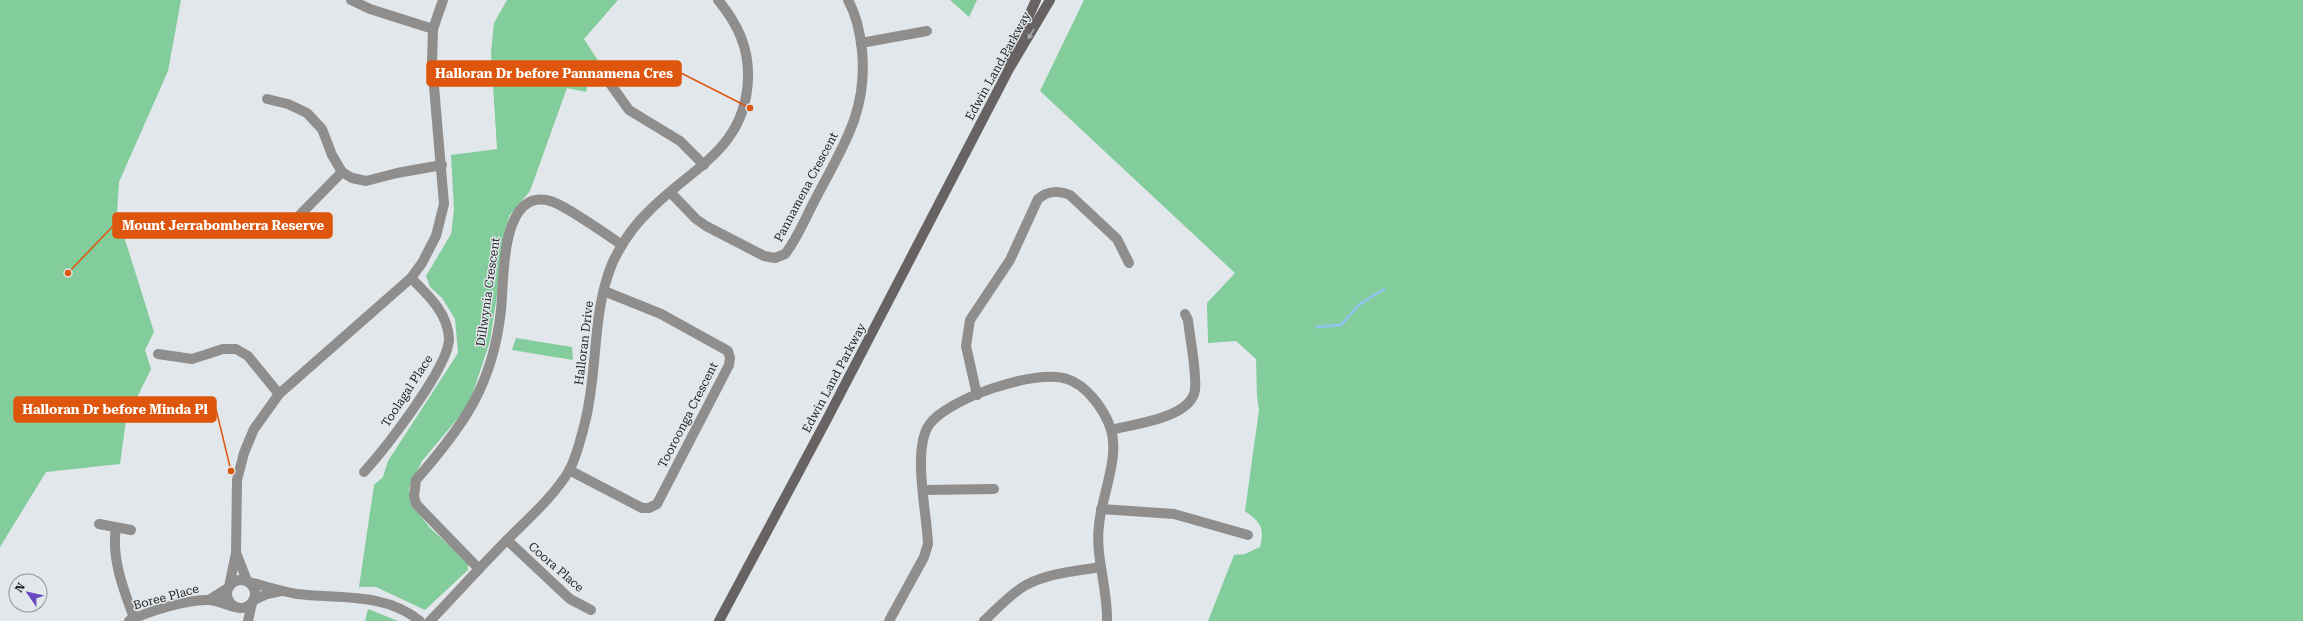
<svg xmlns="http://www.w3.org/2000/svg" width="2303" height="621" font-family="'Roboto Serif',serif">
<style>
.green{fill:#83cc9b}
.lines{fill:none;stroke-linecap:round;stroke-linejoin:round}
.stream{stroke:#8fc3f3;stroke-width:2.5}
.minor{stroke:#908d8d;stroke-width:10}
.tertiary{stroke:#908d8d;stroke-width:10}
.secondary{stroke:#676362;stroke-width:10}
.oneway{fill:#abacad}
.labels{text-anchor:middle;stroke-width:3;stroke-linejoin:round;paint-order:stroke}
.street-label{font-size:12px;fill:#1e2021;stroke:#e2e7eb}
.leader{fill:none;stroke:#de560d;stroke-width:1.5}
.callout-dot{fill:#de560d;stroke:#e2e7eb;stroke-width:1.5}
.callout{fill:#de560d;stroke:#de560d;stroke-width:1.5}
.callout-label{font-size:13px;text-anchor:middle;font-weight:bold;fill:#fff}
</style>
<rect width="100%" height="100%" fill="#e2e7eb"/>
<g class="green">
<polygon points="0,0 181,0 168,71 119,182 117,214 154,332 145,350 151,369 126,420 120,464 46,472 0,547"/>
<polygon points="507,0 618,0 584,39 601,65 590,75 586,92 567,88 530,191 509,216 490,341 469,405 422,461 409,488 412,505 430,528 468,562 468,570 425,610 376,587 359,587 374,485 383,477 388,461 458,353 455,319 442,298 430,287 426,276 451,234 454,210 451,155 497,149 491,52 494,23"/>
<polygon points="950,0 977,0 969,17"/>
<path d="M1084,0H2303V621H1208L1234,555L1245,554L1260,547C1265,527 1260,522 1245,511L1259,410L1257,396L1256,359L1236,341L1208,343L1207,303L1235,273L1040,91Z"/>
<polygon points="516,338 572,347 573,360 512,350"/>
<polygon points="368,609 398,621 365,621"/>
</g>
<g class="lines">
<polyline class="stream" points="1317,327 1341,325 1360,304 1384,289"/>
<g class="minor">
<polyline points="351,0 370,9 433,29"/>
<polyline points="861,43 927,31"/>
<polyline points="609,82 629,110 680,141 704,165"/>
<polyline points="267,99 288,104 307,113 322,129 332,155 342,172 352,178 366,181 397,173 442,165"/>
<path d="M671,193L696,219L706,226L764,256L775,258L785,254C798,238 806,216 816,198C843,146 868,111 862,50C860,32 857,16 848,0"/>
<polyline points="227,224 247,224 273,232 288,227 342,172"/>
<polyline points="158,354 192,359 223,349 236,349 248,356 279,394"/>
<path d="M977,395L966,346L970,320L1010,260L1038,199C1047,191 1059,190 1070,195L1117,239L1129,263"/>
<path d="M1111,430C1134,424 1191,418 1195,390C1197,372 1190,340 1188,320L1185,314"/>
<polyline points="569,470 642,508 649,508 657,504 729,365 730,358 728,351 661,314 604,291"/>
<path d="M364,472C384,450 449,367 449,339C448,313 428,295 411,278"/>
<polyline points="924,490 994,489"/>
<polyline points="1101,509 1174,514 1248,535"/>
<polyline points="99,524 131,530"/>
<path d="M116,528C111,558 124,591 134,618"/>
<polyline points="507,540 570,599 591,610"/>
<path d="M479,569L416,504L414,496L416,480C464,425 493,385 501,310C504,281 501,213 532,201C537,199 545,199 550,201C564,204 607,235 622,245"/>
<polyline points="209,600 228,588"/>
<path d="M129,621C146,612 188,599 208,600C217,600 226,605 235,607"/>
<path d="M889,621L924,557L928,544C927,513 912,450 929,425C946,399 1037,368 1067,379C1086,385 1102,407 1109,424C1122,454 1102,493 1099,525C1095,557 1108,589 1107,621"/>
<path d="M984,621C998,608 1010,594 1026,585C1049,573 1076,571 1101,567"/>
</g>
<g class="tertiary">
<polyline points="237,555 247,581"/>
<circle cx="241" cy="594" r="14"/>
<path d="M249,582C265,586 280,591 297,594C338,599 385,592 420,621"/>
<polyline points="229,587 236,553 237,480 244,453 254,429 279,394 411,278 422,263 436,236 444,204 432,63 433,29 443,0"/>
<polyline points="254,600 267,594 281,591"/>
<polyline points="248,621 252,603"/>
<path d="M430,621C456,594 481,566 507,540C529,518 553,497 569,471C577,456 582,435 586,418C598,367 592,313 612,264C621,244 634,225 650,210C693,167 746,148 748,78C749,47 737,23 718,0"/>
</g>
<g class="secondary">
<polyline points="1008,62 1036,0"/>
<polyline points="719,621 826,421 1009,69 1050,0"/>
</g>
</g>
<defs><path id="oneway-solid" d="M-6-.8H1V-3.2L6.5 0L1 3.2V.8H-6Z"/></defs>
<use class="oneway" href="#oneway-solid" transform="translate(1031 34) rotate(121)"/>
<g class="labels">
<g class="street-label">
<text transform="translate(998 66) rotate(-61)" y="4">Edwin Land Parkway</text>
<text transform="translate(806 187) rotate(-62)" y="4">Pannamena Crescent</text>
<text transform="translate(488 292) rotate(-82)" y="4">Dillwynia Crescent</text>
<text transform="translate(584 343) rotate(-83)" y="4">Halloran Drive</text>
<text transform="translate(834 378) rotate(-62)" y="4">Edwin Land Parkway</text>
<text transform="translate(407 391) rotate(-57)" y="4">Toolagal Place</text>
<text transform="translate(688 415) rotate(-63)" y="4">Tooroonga Crescent</text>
<text transform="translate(556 567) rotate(41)" y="4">Coora Place</text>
<text transform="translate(166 597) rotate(-15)" y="4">Boree Place</text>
</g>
</g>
<path class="leader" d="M750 108L681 73M68 273L113 226M231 471L216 409"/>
<g class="callout-dot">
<circle cx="750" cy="108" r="4"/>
<circle cx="68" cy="273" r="4"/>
<circle cx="231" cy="471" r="4"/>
</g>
<g class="callout">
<rect x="427" y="61" width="254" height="25" rx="4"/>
<rect x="113" y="213" width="219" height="25" rx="4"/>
<rect x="14" y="397" width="202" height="25" rx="4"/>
</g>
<g class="callout-label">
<text x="554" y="78">Halloran Dr before Pannamena Cres</text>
<text x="223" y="230">Mount Jerrabomberra Reserve</text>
<text x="115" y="414">Halloran Dr before Minda Pl</text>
</g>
<g transform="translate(28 593) rotate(304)"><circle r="19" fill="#e2e7eb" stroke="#94979a"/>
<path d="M0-3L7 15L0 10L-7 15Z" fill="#6947c0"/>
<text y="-6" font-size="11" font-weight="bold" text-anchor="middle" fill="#1e2021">N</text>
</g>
</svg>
